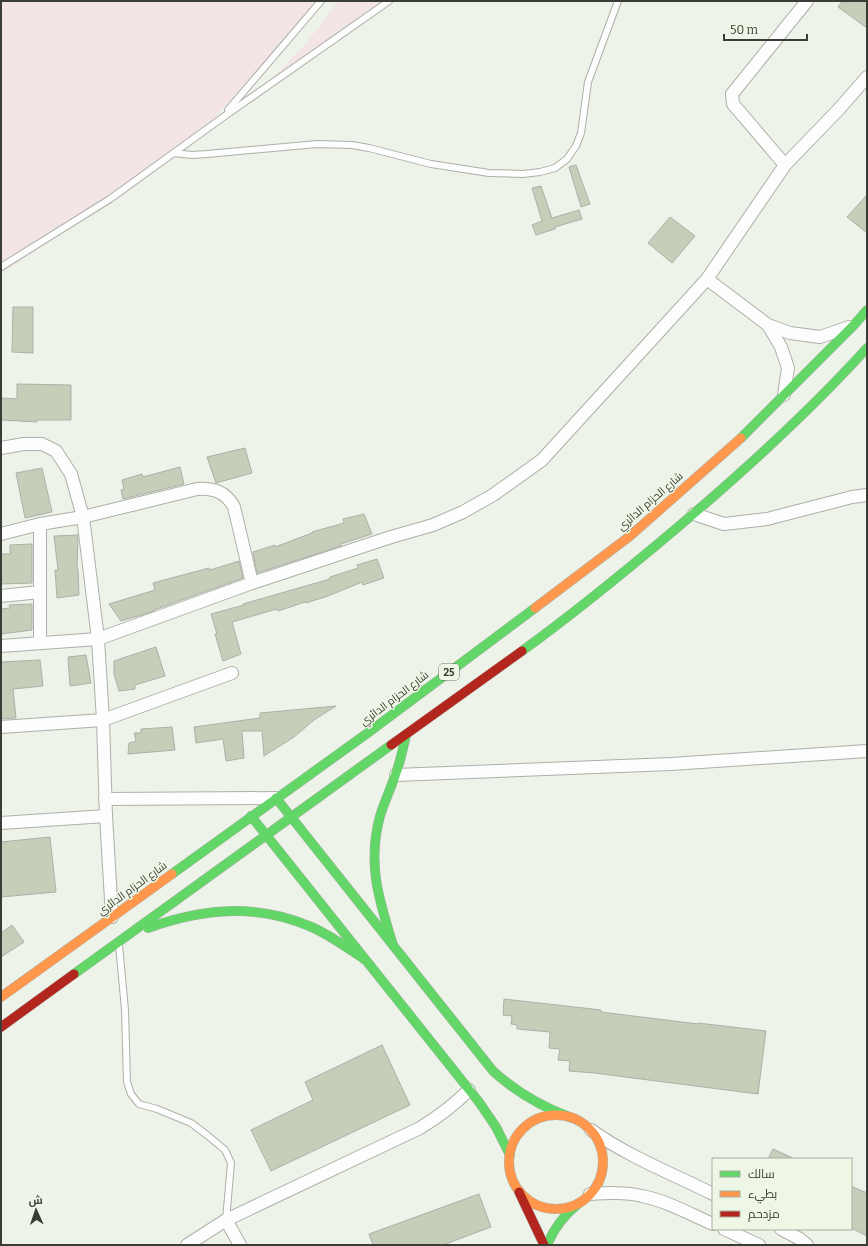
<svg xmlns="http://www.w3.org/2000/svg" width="868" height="1246" font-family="Bitter,Cairo,serif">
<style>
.green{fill:#f3e5e6}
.building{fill:#c4ceb9;stroke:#adb0a9}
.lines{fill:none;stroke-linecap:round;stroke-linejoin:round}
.lane-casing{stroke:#acb0a8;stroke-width:8}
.street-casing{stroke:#acb0a8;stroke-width:14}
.fast-casing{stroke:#acb0a8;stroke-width:10}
.slow-casing{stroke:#acb0a8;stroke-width:10}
.jam-casing{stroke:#acb0a8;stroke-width:10}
.lane{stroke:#fcfdfc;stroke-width:6}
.street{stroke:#fcfdfc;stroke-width:12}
.fast{stroke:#63d668;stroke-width:9}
.slow{stroke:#ff974d;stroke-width:9}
.jam{stroke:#b3261e;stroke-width:9}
.labels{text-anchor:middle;stroke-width:3;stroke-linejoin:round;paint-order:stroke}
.shield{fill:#eef7e5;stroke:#70756a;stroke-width:1}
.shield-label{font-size:10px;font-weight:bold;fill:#3a3d36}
.street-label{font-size:11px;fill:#3a3d36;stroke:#eef7e5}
</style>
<rect width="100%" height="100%" fill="#eef3e9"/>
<g class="green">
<polygon points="1,1 322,1 251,80 180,153 125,194 59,235 1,274"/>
<polygon points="338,1 393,1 256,99 257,95 306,43 324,21"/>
</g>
<g class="building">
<polygon points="842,1 867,1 867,28 838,7"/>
<polygon points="576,165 590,204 581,207 569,167"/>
<polygon points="541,186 552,218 579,210 582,219 555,227 555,229 536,235 532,225 542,221 532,188"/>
<polygon points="867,195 867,233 847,217"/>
<polygon points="670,217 695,236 672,263 648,243"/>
<polygon points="13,307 33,307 33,353 12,352"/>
<polygon points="17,384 71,385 71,420 37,420 37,422 1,420 1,398 17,399"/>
<polygon points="245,448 252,473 216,483 207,457"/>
<polygon points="180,467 184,484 123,499 121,490 124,489 122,480 142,474 143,477"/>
<polygon points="42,468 52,512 25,518 16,473"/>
<polygon points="364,514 372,534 341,544 341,546 257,573 253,552 275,545 275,547 312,533 312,532 344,523 343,519"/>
<polygon points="78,535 77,569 78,569 79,595 57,598 55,570 58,570 54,536"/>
<polygon points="32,544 32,583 1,584 1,554 10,554 10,545"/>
<polygon points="377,559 384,578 363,585 362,582 328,596 306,603 305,602 278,611 277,609 232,622 241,654 223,661 215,634 217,634 211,614 244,605 243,604 330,579 330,577 358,568 357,565"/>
<polygon points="239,561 243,578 154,610 154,611 138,616 121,621 109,604 155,590 153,583 209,568 210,570"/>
<polygon points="32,604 32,630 1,634 1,609 10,608 9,605"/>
<polygon points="156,647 165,676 135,685 135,689 119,691 114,674 114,661"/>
<polygon points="86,655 91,683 70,686 68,657"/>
<polygon points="40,660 43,686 13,689 16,718 1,719 1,662"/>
<polygon points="336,706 314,720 294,737 264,756 262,731 242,731 244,758 226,761 223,739 196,743 194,727 260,718 260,713"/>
<polygon points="172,727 175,750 128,754 129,743 136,741 134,733 141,733 141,729"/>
<polygon points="50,837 56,892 1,897 1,842"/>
<polygon points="12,925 24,942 1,957 1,933"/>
<polygon points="504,999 601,1010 601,1012 698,1024 698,1023 766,1031 758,1094 594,1073 569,1071 570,1061 558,1060 560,1049 549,1048 550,1032 517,1029 517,1025 511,1024 512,1016 503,1015"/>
<polygon points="382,1045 410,1105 271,1171 251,1130 313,1100 305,1082"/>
<polygon points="773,1149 795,1159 768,1159"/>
<polygon points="851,1186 867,1193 867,1236 851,1228"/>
<polygon points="479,1194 491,1227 443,1245 373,1245 369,1234"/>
</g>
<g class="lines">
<g class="lane-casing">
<g id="lane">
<polyline points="228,110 321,1"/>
<polyline points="174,153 192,155 207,154 317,144 352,145 369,148 431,164 489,173 523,174 540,172 555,168 567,159 576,146 581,133 588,82 618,1"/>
<polyline points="1,267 110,199 222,118 389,1"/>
<polyline points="119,945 125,1010 127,1082 131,1094 139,1104 157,1109 191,1123 207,1135 225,1150 231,1163 226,1220"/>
</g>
</g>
<g class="street-casing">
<g id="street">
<polyline points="785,165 733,104 732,94 807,1"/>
<polyline points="707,279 768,325 790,333 820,337 849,327"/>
<polyline points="768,325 781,347 788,368 784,395"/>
<polyline points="1,448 24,444 42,444 56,451 71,474 83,517 98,639 103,720 106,816 112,917"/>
<polyline points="694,514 724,524 767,519 852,497 867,495"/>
<path d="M1,534L40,524L83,517L197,489C214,488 226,492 234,507L252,583"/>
<polyline points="1,596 40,592"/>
<polyline points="40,643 40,524"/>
<polyline points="1,646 98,639 252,583 391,537 433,525 463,512 493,495 542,460 707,279 785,165 840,108 867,77"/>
<polyline points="1,727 103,720 232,673"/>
<polyline points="396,775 671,764 867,751"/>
<polyline points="105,799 276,798"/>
<polyline points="1,823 106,816"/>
<path d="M591,1130C627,1156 673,1174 713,1194"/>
<path d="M590,1194C607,1193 625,1192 642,1196C667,1201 690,1214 713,1224"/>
<polyline points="226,1220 240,1245"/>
<polyline points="724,1229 759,1245"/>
<polyline points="781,1229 800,1239 807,1245"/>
<path d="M187,1245L226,1220L420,1128C438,1117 454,1105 469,1090"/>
</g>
</g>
<g class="fast-casing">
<g id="fast">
<polyline points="741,438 854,325 867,310"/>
<path d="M522,651C576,612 627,570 678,527C744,471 809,412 867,348"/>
<path d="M276,798L493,1071C517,1093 542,1107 572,1118"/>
<polyline points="251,816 479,1102 496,1127 510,1155"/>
<polyline points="172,874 369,732 535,608"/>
<path d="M148,928C201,909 255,903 309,926C329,934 346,947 364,959"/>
<path d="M393,945C379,900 367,864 380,816C384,803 390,790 395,776C400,763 403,749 406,735"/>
<polyline points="74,974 391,745"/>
<path d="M547,1245C554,1228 564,1215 578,1204"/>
</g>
</g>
<g class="slow-casing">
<g id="slow">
<polyline points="535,608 630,536 741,438"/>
<polyline points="1,997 172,874"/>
<circle cx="556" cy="1162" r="47"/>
</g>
</g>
<g class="jam-casing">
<g id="jam">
<polyline points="391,745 522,651"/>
<polyline points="1,1027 74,974"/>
<polyline points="519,1192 544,1245"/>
</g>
</g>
<use href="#lane" class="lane"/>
<use href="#street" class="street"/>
<use href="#fast" class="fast"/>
<use href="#slow" class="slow"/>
<use href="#jam" class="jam"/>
</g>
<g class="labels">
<rect class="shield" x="439" y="664" width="20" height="16" rx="3"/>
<g class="shield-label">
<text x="449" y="676">25</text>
</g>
<g class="street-label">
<text transform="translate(650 501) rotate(-41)" y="4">شارع الحزام الدائري</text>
<text transform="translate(394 698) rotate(-37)" y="4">شارع الحزام الدائري</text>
<text transform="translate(132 888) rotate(-36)" y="4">شارع الحزام الدائري</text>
</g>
</g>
<rect width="868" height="1246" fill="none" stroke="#3a3d36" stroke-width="4"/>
<rect x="712" y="1158" width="140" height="72" fill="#eef7e5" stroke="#a6ad9f"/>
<rect x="720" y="1171" width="20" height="6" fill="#63d668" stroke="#a6ad9f"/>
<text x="748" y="1178" font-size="12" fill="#3a3d36">سالك</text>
<rect x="720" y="1191" width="20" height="6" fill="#ff974d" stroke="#a6ad9f"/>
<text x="748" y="1198" font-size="12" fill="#3a3d36">بطيء</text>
<rect x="720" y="1211" width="20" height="6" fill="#b3261e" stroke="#a6ad9f"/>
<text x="748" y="1218" font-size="12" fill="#3a3d36">مزدحم</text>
<g transform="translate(36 1210) rotate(357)" stroke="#eef7e5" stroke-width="3" paint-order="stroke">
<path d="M0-3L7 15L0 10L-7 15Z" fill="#3a3d36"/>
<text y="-6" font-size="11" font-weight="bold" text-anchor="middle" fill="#3a3d36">ش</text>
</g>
<path d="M724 34v6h83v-6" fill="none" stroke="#3a3d36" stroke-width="2"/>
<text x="730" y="34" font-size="12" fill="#3a3d36" stroke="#eef7e5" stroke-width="3" paint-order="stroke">50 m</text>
</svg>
